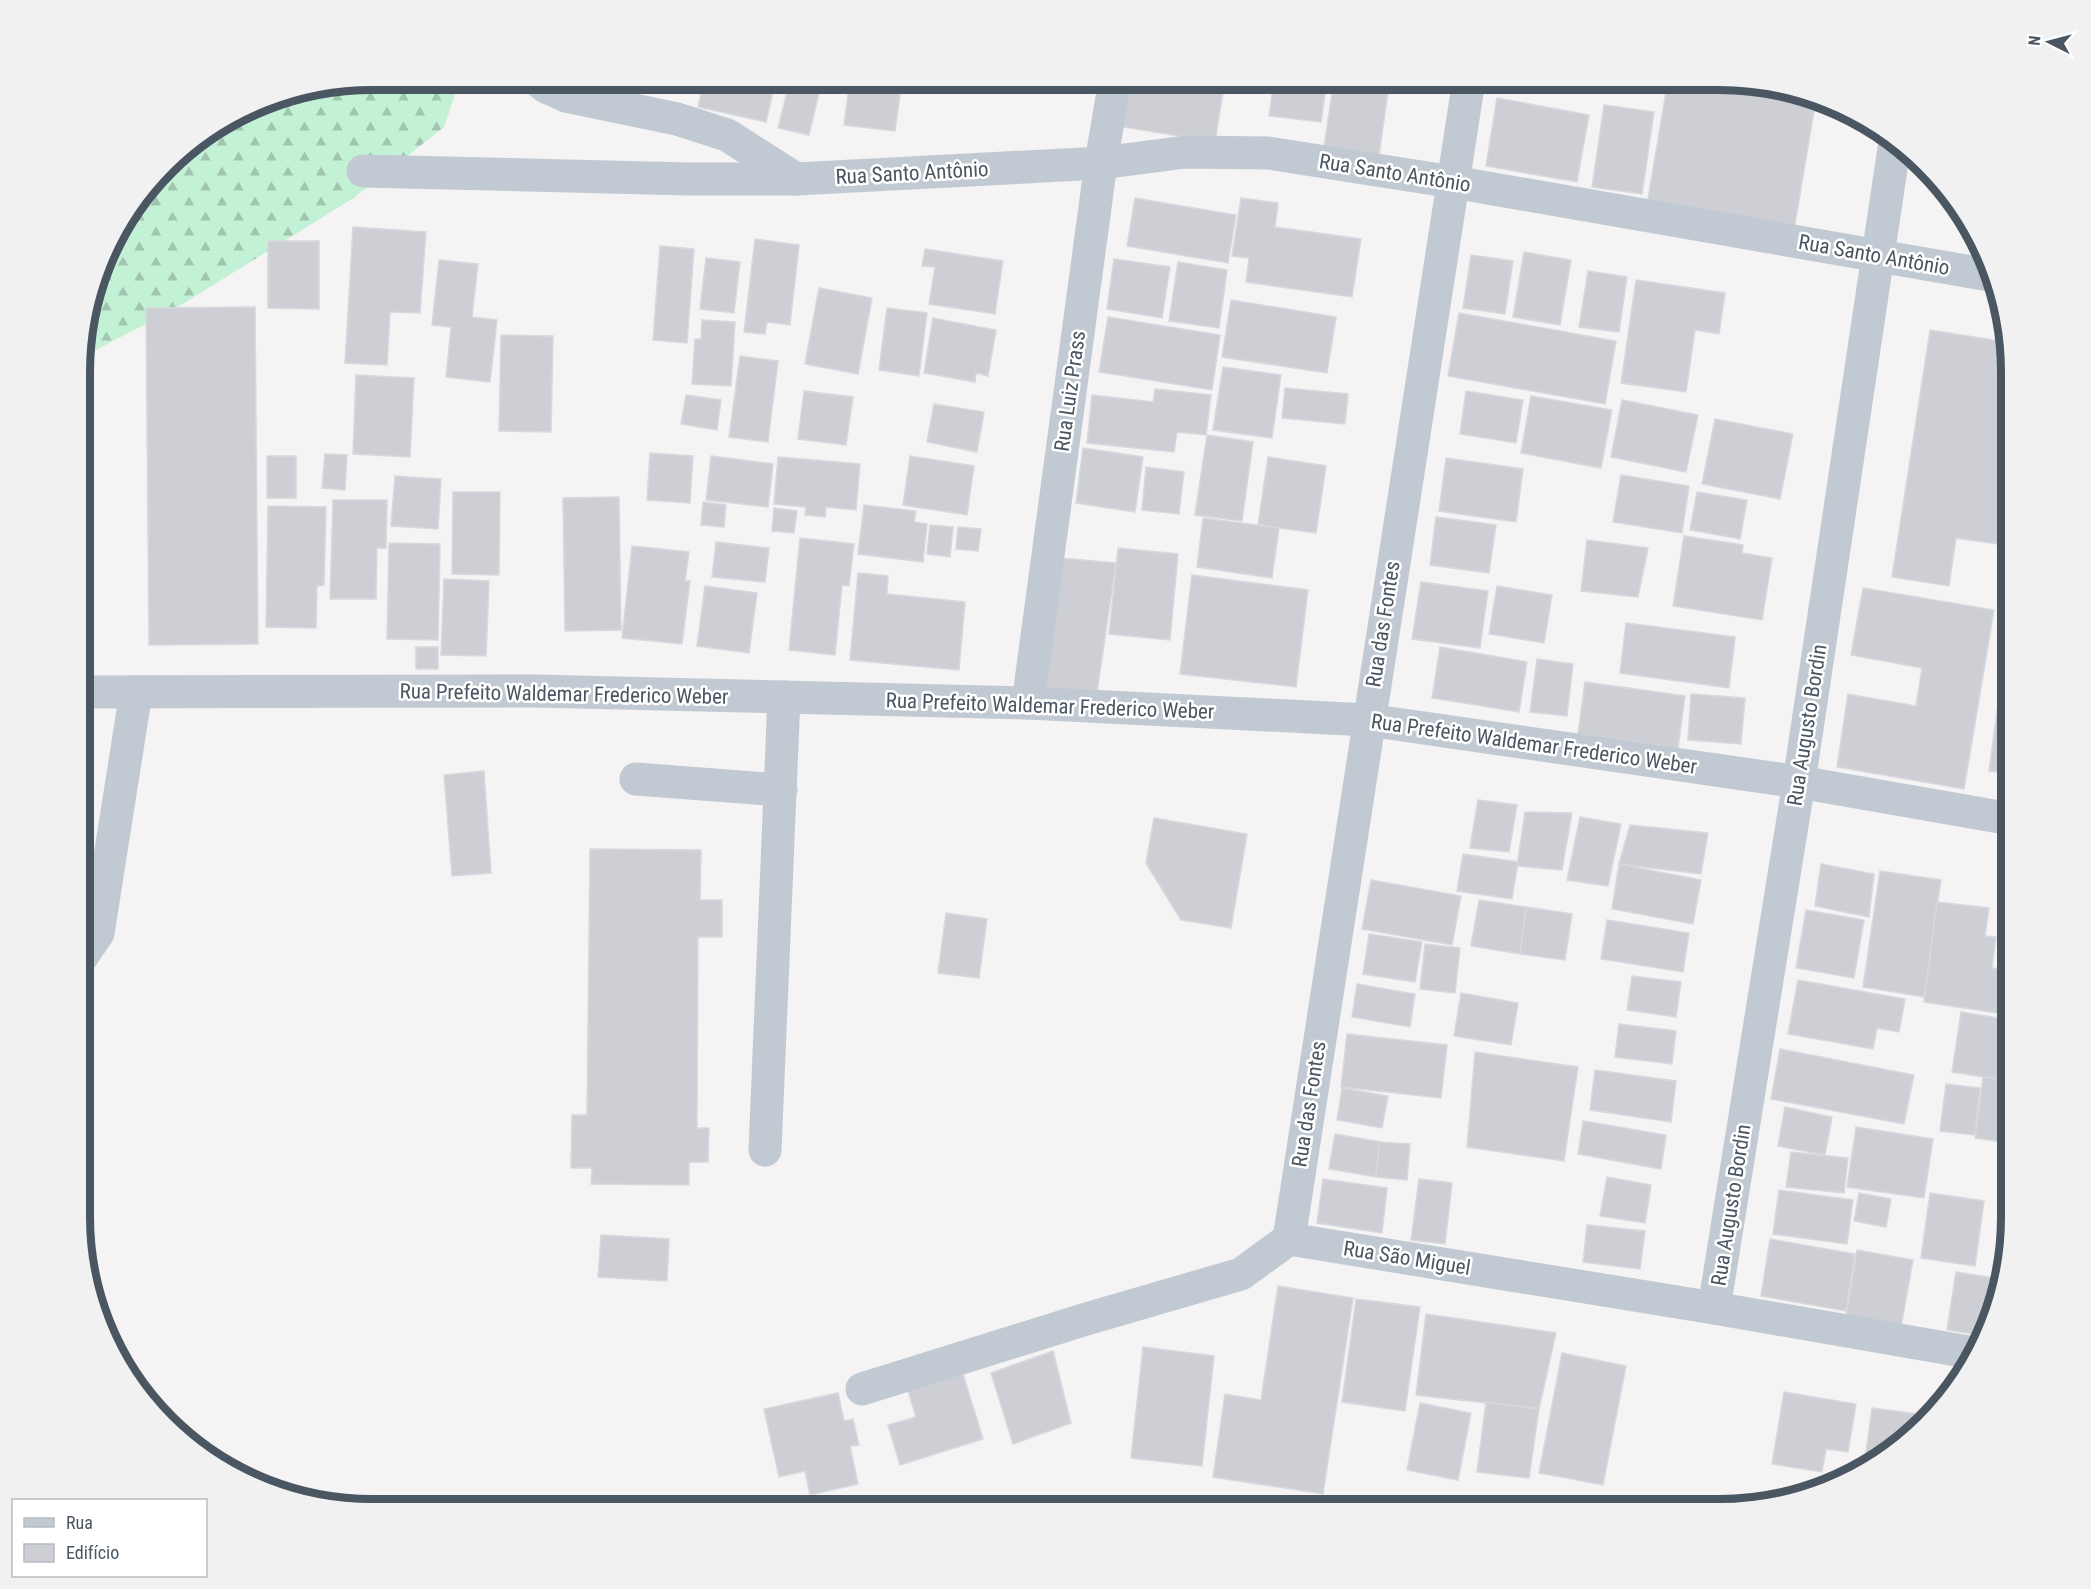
<svg xmlns="http://www.w3.org/2000/svg" width="2091" height="1589" font-family="'Roboto Condensed',sans-serif">
<style>
.forest{fill:url(#forest-firs)}
.building{fill:#cdcfd5;stroke:#d7d9de;stroke-width:1.5}
.lines{fill:none;stroke-linecap:round;stroke-linejoin:round}
.minor{stroke:#c1cad2;stroke-width:33}
.labels{text-anchor:middle;stroke-width:5;stroke-linejoin:round;paint-order:stroke}
.street-label{font-size:21px;fill:#4a5661;stroke:#fff}
.rim{fill:none;stroke:#4a5661;stroke-width:8}
</style>
<defs>
<pattern id="forest-firs" width="22" height="20" patternUnits="userSpaceOnUse" patternTransform="scale(1.5)"><rect width="22" height="20" fill="#c3f1d5"/><path d="M5 1l3.5 6h-7zM16 11l3.5 6h-7z" fill="#a0c6b0"/></pattern>
</defs>
<rect width="100%" height="100%" fill="#f5f3f3"/>
<polygon class="forest" points="372,80 460,80 444,127 355,197 173,310 82,357 82,333 118,226 179,152 278,95"/>
<g class="building">
<polygon points="654,80 686,80 684,88"/>
<polygon points="704,80 724,80 773,91 766,122 698,107"/>
<polygon points="790,80 822,80 809,135 778,128"/>
<polygon points="850,80 902,80 895,131 844,125"/>
<polygon points="1130,80 1225,80 1215,142 1123,127"/>
<polygon points="1274,80 1327,80 1321,122 1269,116"/>
<polygon points="1334,80 1357,80 1389,85 1379,155 1324,147"/>
<polygon points="1668,80 1708,80 1816,99 1794,230 1647,205"/>
<polygon points="1497,98 1589,115 1577,182 1486,166"/>
<polygon points="1604,105 1654,112 1642,194 1592,187"/>
<polygon points="1927,171 1937,184 1925,183"/>
<polygon points="1135,198 1236,215 1228,263 1127,246"/>
<polygon points="1241,198 1278,203 1275,227 1361,239 1352,297 1246,282 1249,258 1232,256"/>
<polygon points="353,227 426,232 420,313 390,312 387,365 345,363"/>
<polygon points="755,239 799,245 790,325 767,322 765,334 744,332"/>
<polygon points="268,241 319,241 319,309 268,308"/>
<polygon points="660,246 694,249 687,343 653,340"/>
<polygon points="925,249 1003,261 995,314 929,304 935,267 922,266"/>
<polygon points="1524,252 1571,260 1560,325 1513,317"/>
<polygon points="1471,255 1513,261 1505,314 1463,308"/>
<polygon points="706,258 740,262 734,313 700,309"/>
<polygon points="1114,259 1170,267 1162,318 1107,309"/>
<polygon points="439,260 478,264 472,317 497,320 490,382 446,377 451,327 432,325"/>
<polygon points="1178,262 1227,270 1219,328 1169,321"/>
<polygon points="1588,271 1627,277 1619,332 1579,327"/>
<polygon points="1636,280 1725,293 1719,334 1695,330 1686,392 1621,383"/>
<polygon points="819,288 872,298 858,374 805,364"/>
<polygon points="1231,300 1336,317 1327,373 1222,357"/>
<polygon points="255,307 258,644 149,645 146,308"/>
<polygon points="887,308 927,313 919,376 879,370"/>
<polygon points="1459,313 1616,341 1605,404 1448,376"/>
<polygon points="1108,317 1220,335 1212,390 1099,372"/>
<polygon points="933,318 996,330 988,376 976,373 975,382 924,373"/>
<polygon points="702,320 735,322 731,386 692,384 695,339 701,339"/>
<polygon points="1930,330 2005,342 2011,371 2011,546 1956,538 1949,586 1892,577"/>
<polygon points="501,335 553,336 551,432 499,431"/>
<polygon points="740,356 778,361 768,442 729,437"/>
<polygon points="1223,367 1281,375 1272,438 1213,430"/>
<polygon points="356,375 414,378 410,457 353,454"/>
<polygon points="1285,388 1348,394 1345,424 1282,418"/>
<polygon points="1155,389 1211,395 1206,435 1177,432 1174,452 1087,443 1092,395 1153,402"/>
<polygon points="804,391 853,397 846,445 798,439"/>
<polygon points="1466,391 1523,400 1516,443 1460,434"/>
<polygon points="686,395 721,400 717,430 681,424"/>
<polygon points="1531,396 1612,410 1601,468 1521,453"/>
<polygon points="1622,400 1698,415 1686,472 1611,457"/>
<polygon points="934,404 984,412 977,452 927,442"/>
<polygon points="1715,419 1793,434 1780,499 1702,484"/>
<polygon points="1207,435 1253,442 1242,521 1195,515"/>
<polygon points="1083,448 1143,457 1135,512 1076,503"/>
<polygon points="650,453 693,456 690,503 647,500"/>
<polygon points="325,454 347,455 345,490 322,488"/>
<rect x="267" y="456" width="29" height="42"/>
<polygon points="711,456 773,464 768,507 706,500"/>
<polygon points="910,456 974,466 967,515 903,505"/>
<polygon points="778,457 860,464 856,510 826,507 825,517 805,515 806,507 774,504"/>
<polygon points="1268,457 1326,466 1316,533 1258,525"/>
<polygon points="1446,458 1523,469 1516,522 1439,511"/>
<polygon points="1146,467 1184,472 1179,514 1142,510"/>
<polygon points="1621,475 1689,486 1682,533 1613,522"/>
<polygon points="395,476 441,479 438,529 391,526"/>
<polygon points="453,492 500,492 499,575 452,574"/>
<polygon points="1697,492 1747,500 1740,539 1690,530"/>
<polygon points="619,497 621,630 565,631 563,498"/>
<polygon points="333,500 387,500 386,548 377,548 376,599 330,599"/>
<polygon points="703,502 726,505 724,527 701,525"/>
<polygon points="864,505 916,511 914,522 927,524 923,562 858,554"/>
<polygon points="268,506 326,507 324,585 317,586 316,628 266,627"/>
<polygon points="774,508 797,511 794,533 772,531"/>
<polygon points="1436,517 1496,525 1489,573 1430,565"/>
<polygon points="1203,518 1279,528 1272,578 1197,567"/>
<polygon points="930,525 953,527 950,557 927,554"/>
<polygon points="958,527 981,529 978,551 956,549"/>
<polygon points="1684,536 1743,545 1742,553 1772,558 1762,620 1673,606"/>
<polygon points="800,538 854,544 849,586 842,585 835,655 789,650"/>
<polygon points="1587,540 1648,548 1638,597 1581,591"/>
<polygon points="716,542 769,548 765,582 712,577"/>
<polygon points="389,543 440,544 438,640 387,639"/>
<polygon points="632,546 689,552 685,581 690,581 682,644 622,638"/>
<polygon points="1118,548 1178,554 1170,640 1109,634"/>
<polygon points="1060,558 1116,563 1097,692 1044,687"/>
<polygon points="858,573 888,576 887,594 965,602 959,670 850,660"/>
<polygon points="1192,575 1308,590 1296,687 1180,674"/>
<polygon points="444,579 489,581 486,656 441,655"/>
<polygon points="1421,582 1488,591 1480,648 1412,639"/>
<polygon points="705,586 757,593 749,653 697,646"/>
<polygon points="1497,586 1552,595 1544,643 1489,634"/>
<polygon points="1863,588 1994,610 1964,789 1837,767 1848,694 1916,706 1922,668 1851,655"/>
<polygon points="1626,623 1735,637 1729,688 1620,673"/>
<rect x="416" y="647" width="22" height="22"/>
<polygon points="1440,647 1527,662 1519,712 1432,698"/>
<polygon points="1537,659 1573,664 1567,716 1530,712"/>
<polygon points="1585,682 1685,696 1678,748 1578,734"/>
<polygon points="1691,694 1745,698 1741,744 1688,740"/>
<polygon points="1999,696 2011,697 2011,774 1989,771"/>
<polygon points="484,771 491,873 452,876 444,775"/>
<polygon points="1478,800 1517,805 1509,852 1470,848"/>
<polygon points="1525,812 1572,813 1562,870 1517,866"/>
<polygon points="1580,817 1621,824 1608,886 1567,880"/>
<polygon points="1154,818 1247,834 1231,928 1181,920 1146,863"/>
<polygon points="1630,825 1708,833 1701,874 1619,864"/>
<polygon points="590,849 701,850 700,900 722,900 722,937 698,937 697,1128 709,1128 708,1162 689,1162 689,1185 591,1184 592,1168 571,1168 572,1115 587,1115"/>
<polygon points="1463,854 1518,862 1512,899 1457,891"/>
<polygon points="1619,864 1701,880 1693,924 1612,909"/>
<polygon points="1821,864 1874,874 1869,917 1815,906"/>
<polygon points="1880,871 1941,880 1924,997 1863,987"/>
<polygon points="1371,880 1461,896 1452,945 1362,929"/>
<polygon points="1479,900 1526,907 1520,954 1471,946"/>
<polygon points="1937,902 1989,908 1985,936 1996,937 1992,968 2011,970 2011,1015 1924,1002"/>
<polygon points="1526,907 1572,914 1565,960 1520,954"/>
<polygon points="1806,910 1864,920 1854,978 1796,968"/>
<polygon points="946,913 987,919 979,978 938,973"/>
<polygon points="1607,920 1689,933 1683,972 1601,959"/>
<polygon points="1369,934 1422,942 1415,982 1363,974"/>
<polygon points="1425,944 1460,948 1455,993 1420,989"/>
<polygon points="1632,976 1681,982 1676,1017 1627,1010"/>
<polygon points="1798,980 1905,999 1899,1032 1877,1028 1873,1049 1788,1034"/>
<polygon points="1357,984 1415,994 1410,1027 1352,1017"/>
<polygon points="1461,993 1518,1003 1511,1045 1454,1036"/>
<polygon points="1961,1012 2011,1020 2011,1081 1952,1072"/>
<polygon points="1619,1024 1676,1031 1672,1064 1615,1057"/>
<polygon points="1347,1034 1447,1045 1441,1098 1341,1087"/>
<polygon points="1780,1049 1914,1075 1904,1124 1771,1099"/>
<polygon points="1475,1052 1578,1067 1564,1161 1467,1147"/>
<polygon points="1595,1070 1676,1081 1671,1122 1590,1110"/>
<polygon points="1983,1077 2011,1081 2011,1143 1975,1138"/>
<polygon points="1946,1084 1980,1088 1975,1135 1940,1131"/>
<polygon points="1342,1088 1388,1096 1382,1128 1337,1120"/>
<polygon points="1785,1107 1832,1117 1825,1155 1778,1146"/>
<polygon points="1583,1121 1666,1135 1661,1169 1578,1154"/>
<polygon points="1856,1127 1933,1139 1924,1198 1847,1187"/>
<polygon points="1335,1134 1382,1142 1376,1177 1329,1169"/>
<polygon points="1379,1142 1410,1144 1407,1180 1376,1177"/>
<polygon points="1791,1152 1848,1158 1844,1193 1786,1187"/>
<polygon points="1607,1177 1651,1185 1645,1223 1600,1216"/>
<polygon points="1323,1179 1387,1188 1382,1233 1317,1223"/>
<polygon points="1419,1179 1452,1183 1445,1244 1411,1240"/>
<polygon points="1779,1190 1853,1200 1847,1244 1773,1234"/>
<polygon points="1859,1193 1891,1199 1886,1227 1854,1221"/>
<polygon points="1930,1193 1984,1201 1975,1266 1921,1258"/>
<polygon points="1587,1225 1645,1231 1640,1269 1583,1262"/>
<polygon points="601,1235 669,1239 667,1281 598,1277"/>
<polygon points="1770,1239 1855,1254 1846,1311 1761,1296"/>
<polygon points="1857,1250 1913,1260 1901,1327 1846,1317"/>
<polygon points="1956,1272 2001,1279 1989,1329 1985,1336 1947,1330"/>
<polygon points="1278,1286 1353,1298 1323,1494 1213,1477 1225,1394 1261,1400"/>
<polygon points="1356,1299 1420,1307 1405,1411 1342,1402"/>
<polygon points="1426,1314 1556,1333 1539,1409 1416,1395"/>
<polygon points="1143,1347 1214,1356 1202,1466 1131,1458"/>
<polygon points="1053,1351 1071,1423 1013,1444 991,1373"/>
<polygon points="1562,1353 1626,1366 1603,1485 1539,1473"/>
<polygon points="963,1374 983,1439 900,1465 888,1425 916,1417 908,1391"/>
<polygon points="1784,1392 1856,1404 1848,1452 1826,1449 1822,1472 1772,1464"/>
<polygon points="838,1393 844,1421 853,1419 859,1445 850,1446 858,1484 810,1495 805,1471 779,1477 764,1409"/>
<polygon points="1486,1402 1539,1409 1529,1478 1477,1472"/>
<polygon points="1420,1403 1471,1413 1458,1480 1407,1470"/>
<polygon points="1872,1408 1917,1414 1914,1429 1864,1467"/>
</g>
<g class="lines">
<g class="minor">
<polyline points="537,80 546,87 566,96 677,119 727,135 796,179 1101,163 1186,152 1268,153 1453,182 1989,275"/>
<polyline points="363,171 689,179 796,179"/>
<polyline points="81,692 536,691 1028,703 1368,720 1799,782 2011,819"/>
<polyline points="1028,703 1101,163 1115,80"/>
<polyline points="636,779 781,790"/>
<polyline points="81,958 98,933 136,692"/>
<polyline points="765,1150 784,697"/>
<polyline points="1289,1239 1469,80"/>
<polyline points="1714,1308 1799,782 1895,142"/>
<polyline points="862,1389 1083,1320 1241,1274 1289,1239 1714,1308 1974,1353"/>
</g>
</g>
<g class="labels">
<g class="street-label">
<text transform="translate(912 173) rotate(-3)" y="7">Rua Santo Antônio</text>
<text transform="translate(1395 173) rotate(9)" y="7">Rua Santo Antônio</text>
<text transform="translate(1874 255) rotate(10)" y="7">Rua Santo Antônio</text>
<text transform="translate(1070 391) rotate(-82)" y="7">Rua Luiz Prass</text>
<text transform="translate(1383 624) rotate(-81)" y="7">Rua das Fontes</text>
<text transform="translate(564 694) rotate(1)" y="7">Rua Prefeito Waldemar Frederico Weber</text>
<text transform="translate(1050 706) rotate(2)" y="7">Rua Prefeito Waldemar Frederico Weber</text>
<text transform="translate(1807 725) rotate(-81)" y="7">Rua Augusto Bordin</text>
<text transform="translate(1534 744) rotate(8)" y="7">Rua Prefeito Waldemar Frederico Weber</text>
<text transform="translate(1309 1104) rotate(-81)" y="7">Rua das Fontes</text>
<text transform="translate(1731 1205) rotate(-81)" y="7">Rua Augusto Bordin</text>
<text transform="translate(1407 1258) rotate(9)" y="7">Rua São Miguel</text>
</g>
</g>
<path d="M0 0H2091V1589H0ZM372 90H1719A282 282 0 0 1 2001 372V1217A282 282 0 0 1 1719 1499H372A282 282 0 0 1 90 1217V372A282 282 0 0 1 372 90Z" fill="#f1f1f2" fill-rule="evenodd"/>
<path class="rim" d="M372 90H1719A282 282 0 0 1 2001 372V1217A282 282 0 0 1 1719 1499H372A282 282 0 0 1 90 1217V372A282 282 0 0 1 372 90Z"/>
<rect x="12" y="1499" width="195" height="78" fill="#ffffff" stroke="#b7bbc0" stroke-width="1.5"/>
<rect x="24" y="1518" width="30" height="9" fill="#c1cad2" stroke="#b7bbc0" stroke-width="1.5"/>
<text x="66" y="1529" font-size="18" fill="#4a5661">Rua</text>
<rect x="24" y="1544" width="30" height="18" fill="#cdcfd5" stroke="#b7bbc0" stroke-width="1.5"/>
<text x="66" y="1559" font-size="18" fill="#4a5661">Edifício</text>
<g transform="translate(2049 42) rotate(276)" stroke="#ffffff" stroke-width="4.5" paint-order="stroke">
<path d="M0-4.5L10 22L0 15L-10 22Z" fill="#4a5661"/>
<text y="-9" font-size="16" font-weight="bold" text-anchor="middle" fill="#4a5661">N</text>
</g>
</svg>
